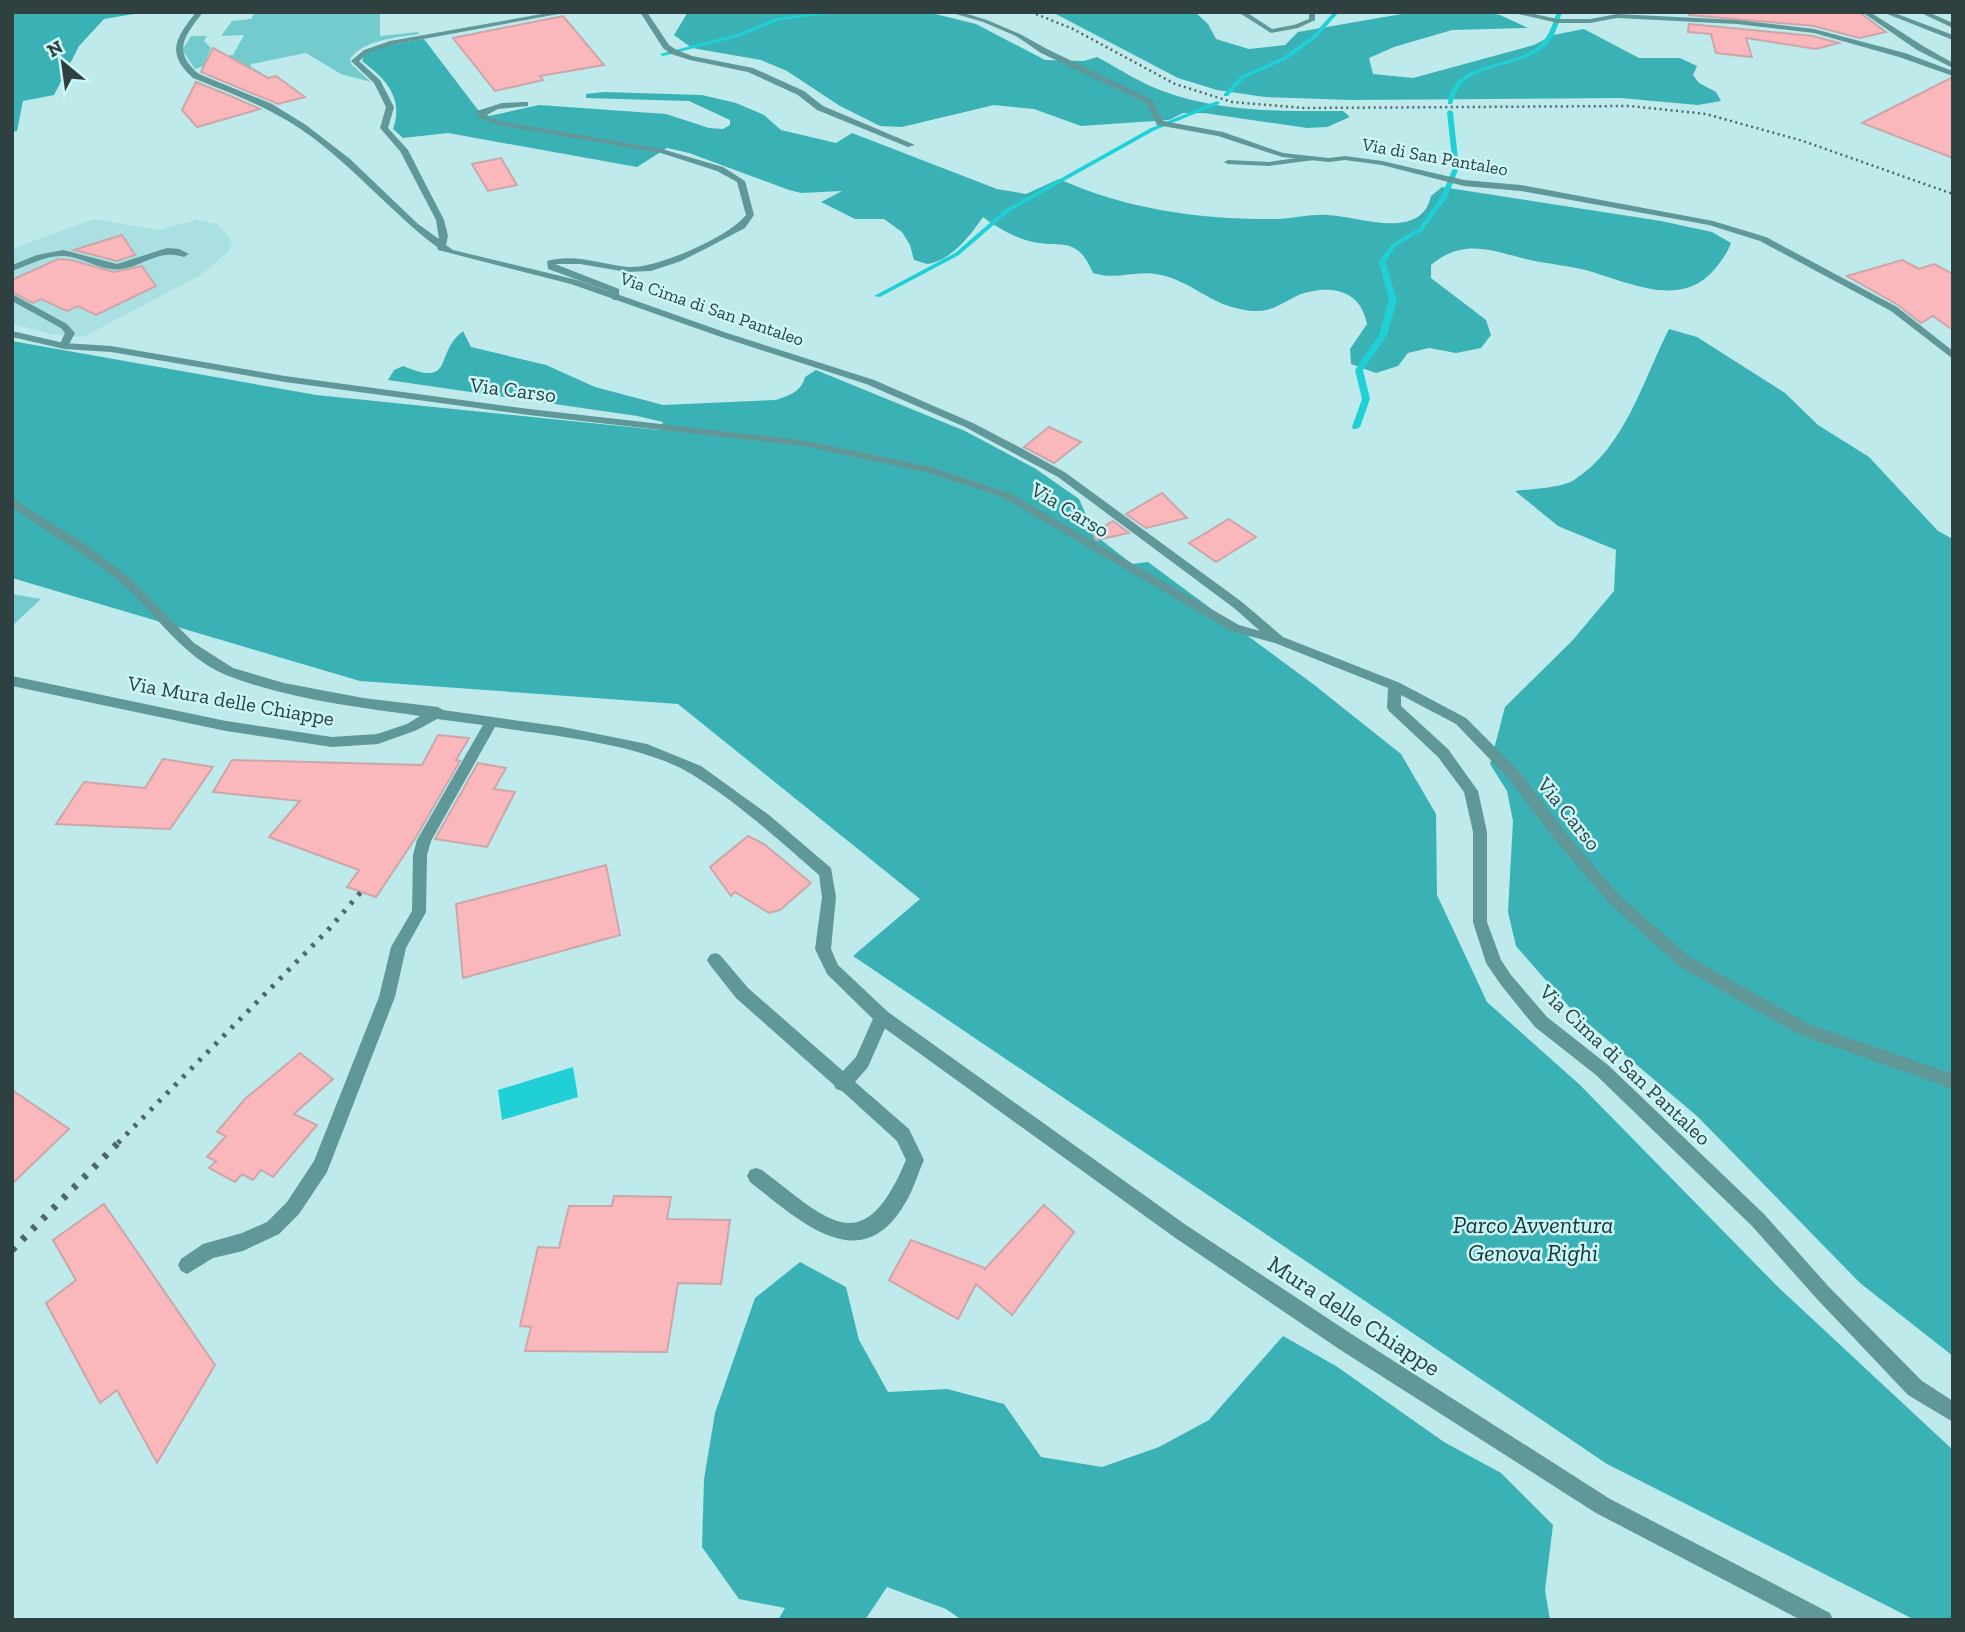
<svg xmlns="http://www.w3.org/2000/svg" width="1965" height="1632" font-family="'Zilla Slab',serif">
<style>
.built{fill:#aae0e1}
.green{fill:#73cbce}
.forest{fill:#3ab2b5}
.water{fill:#1fd1d6}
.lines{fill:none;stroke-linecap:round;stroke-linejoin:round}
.stream{fill:#1fd1d6;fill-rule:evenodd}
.building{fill:#fab8bc;stroke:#cca6a8;stroke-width:2}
.service{fill:#609798;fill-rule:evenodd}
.minor{fill:#609798;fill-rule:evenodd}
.rail-far2{stroke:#4f6767;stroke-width:2.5;stroke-dasharray:2 3.5;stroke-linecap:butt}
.rail-far1{stroke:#4f6767;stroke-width:5;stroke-dasharray:3.5 8;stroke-linecap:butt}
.rail{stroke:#4f6767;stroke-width:7;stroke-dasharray:4.5 10;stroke-linecap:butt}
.labels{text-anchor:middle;stroke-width:5;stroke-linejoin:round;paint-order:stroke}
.far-street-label{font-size:18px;fill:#2e4040;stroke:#cbf7f8}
.street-label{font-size:21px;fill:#2e4040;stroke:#cbf7f8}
.near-park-label{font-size:24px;font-style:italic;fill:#193334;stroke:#cbf7f8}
.near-street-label{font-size:24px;fill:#2e4040;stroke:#cbf7f8}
</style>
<rect width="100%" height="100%" fill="#beeaeb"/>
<polygon class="built" points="94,219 159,230 196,220 218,224 232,242 228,252 199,276 83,337 51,334 12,324 12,249"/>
<g class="green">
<path d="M255,12H380V36L418,32L419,34C396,38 365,39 350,59L351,64L371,82L341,74L306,53L251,64V67L262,73L241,80L210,64L195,69L182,50L191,36H207L204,41L211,48L207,57L233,55L244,35L221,36L232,21L251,19Z"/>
<polygon points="12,594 41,599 12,626"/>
</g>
<g class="forest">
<polygon points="12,12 146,12 104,19 79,46 54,95 23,101 17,131 12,132"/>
<path d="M688,12H927L976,24L1045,60L1084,61L1097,57C1112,65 1128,75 1144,83C1206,113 1276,111 1343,111L1350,117L1327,127L1307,128L1204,113H1183L1169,120L1081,126L1034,109L994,105L902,127L880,126L840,106L787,71L761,60L692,48L674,35Z"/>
<polygon points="1052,12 1195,12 1208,24 1216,39 1249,49 1285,45 1298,32 1413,12 1484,12 1500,15 1528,28 1452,30 1394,47 1369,58 1373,74 1413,78 1534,45 1553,35 1584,29 1639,58 1680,58 1697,66 1693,75 1699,83 1716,92 1721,101 1698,105 1620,98 1351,100 1265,97 1217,90 1178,78"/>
<path d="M424,39L478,110L489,116L539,105L666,114L709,128L723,129L730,125V120L689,101L586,98V94L604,92L702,95L736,103L764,115L781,130L836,143L852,133L997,189L1026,194L1059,179C1128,210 1203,220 1279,219C1295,218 1311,214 1327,215C1358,216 1421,242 1431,196L1442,187L1661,221L1712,232L1731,243C1727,254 1721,261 1714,270C1679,310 1627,281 1585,270C1566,265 1546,264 1526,259C1490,250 1463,238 1431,265V278L1486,320L1491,335L1481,348L1456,353L1429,348L1408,353L1398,366L1376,373L1351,364L1350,349L1367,324C1361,290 1331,284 1301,294C1289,299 1279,307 1266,310C1259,312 1247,311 1240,309C1211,304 1190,281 1161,275C1136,269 1118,281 1093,273C1077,236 1064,248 1033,242C1017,239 996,227 983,217C970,236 951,261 927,264L914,260L910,245L902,232L884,219H855L821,202L842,191L801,193L789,190L689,153L667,148L637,167L448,133L403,138L393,129C404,98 386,79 362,61L365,54L378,47Z"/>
<path d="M1669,329L1697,337L1785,393L1818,425L1869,457L1938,531L1953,539V1356L1860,1283L1698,1117L1571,1009L1516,946L1508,912L1513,821L1507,791L1490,764L1505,707L1572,641L1614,591L1616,550L1558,526L1515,491C1529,489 1562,488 1574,480C1625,448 1643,380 1669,329Z"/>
<path d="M463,331L471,347L546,365L595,387L663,405L776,400C790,395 801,392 805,377L816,370L965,431L1036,469L1079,499L1095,535L1132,564L1148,562L1313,684L1401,754L1436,814L1437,895L1487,1002L1580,1085L1777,1286L1953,1450V1620H1915L1607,1464L853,956L920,899L678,704L360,681L12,578V341L316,395L659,430L663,422L637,416L388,380L394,370L403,366C456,388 433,354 463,331Z"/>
<polygon points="800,1262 846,1287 859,1340 888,1392 947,1389 1004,1404 1041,1457 1102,1467 1159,1447 1209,1420 1283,1336 1336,1366 1444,1442 1501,1473 1553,1525 1545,1590 1550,1620 962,1620 946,1609 887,1587 865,1620 778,1620 785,1608 739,1599 702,1547 704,1479 715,1413 755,1298"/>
</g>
<polygon class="water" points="573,1067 578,1097 502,1120 498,1090"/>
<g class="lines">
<g class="stream">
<polygon points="824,12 842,12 780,20 741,36 663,56 660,54 737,34 777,18"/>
<polygon points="1334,12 1339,12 1315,39 1287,59 1245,78 1228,96 1224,96 1224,94 1241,76 1283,57 1311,37"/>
<path d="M1557,12H1562C1559,22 1556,34 1549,42C1526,69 1475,61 1458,89C1455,93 1454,100 1452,104H1448C1451,62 1508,68 1535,49C1548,40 1552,26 1557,12Z"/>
<polygon points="1217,101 1220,103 1219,104 1155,130 1010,211 959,255 880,297 874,296 955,253 1006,209 1151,128"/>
<polygon points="1450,110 1453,112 1459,168 1447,197 1423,230 1395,247 1385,262 1397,300 1387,335 1363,370 1370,399 1360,427 1356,429 1353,429 1352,427 1362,399 1355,370 1379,335 1389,300 1379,262 1391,245 1419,228 1441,197 1453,168 1447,112"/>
</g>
</g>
<g class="building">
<polygon points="1689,12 1859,12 1886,32 1859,38 1814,26 1689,15"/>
<polygon points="563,16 604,65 540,76 543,80 495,91 453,38"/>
<polygon points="1689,24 1813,36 1839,43 1816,49 1746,38 1752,57 1716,53 1711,34 1688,32"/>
<polygon points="213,48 268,78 276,76 305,97 278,104 201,72"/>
<polygon points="1951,78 1953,78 1953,158 1862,123"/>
<polygon points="196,82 233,97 260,109 197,127 182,110"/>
<polygon points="501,158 517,185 488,191 472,164"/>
<polygon points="122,235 135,255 117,261 74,250"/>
<polygon points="58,259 71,260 114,272 142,266 156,286 96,315 78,306 67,311 41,299 33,303 12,292 12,280"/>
<polygon points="1902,260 1919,269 1934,264 1953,274 1953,330 1933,316 1921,323 1898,305 1847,276"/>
<polygon points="1049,427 1081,442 1054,463 1024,447"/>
<polygon points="1162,493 1187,518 1146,528 1126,514"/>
<polygon points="1229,519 1256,537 1216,562 1189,543"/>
<polygon points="1113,521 1129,533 1096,540 1093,533"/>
<polygon points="438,735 469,738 456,760 460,761 416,837 376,897 347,887 359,870 269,837 300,801 213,792 232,760 422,765"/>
<polygon points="163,759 213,767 170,829 56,824 84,782 145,788"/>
<polygon points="478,763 506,768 494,789 515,792 487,847 435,839"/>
<polygon points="748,836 764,844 811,883 780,910 769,913 735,892 731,896 710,867"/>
<polygon points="606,865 620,935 463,978 456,904"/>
<polygon points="300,1053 333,1079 294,1114 317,1125 273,1177 261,1170 253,1180 242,1174 235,1182 209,1168 216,1161 207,1157 226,1136 217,1132 245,1099"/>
<polygon points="12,1090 69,1129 12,1184"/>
<polygon points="614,1196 671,1197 667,1219 730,1220 721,1284 678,1283 667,1352 525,1351 531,1327 520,1326 538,1247 559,1248 569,1206 612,1206"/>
<polygon points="104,1204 215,1365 157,1463 117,1390 100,1403 46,1303 76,1280 53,1240"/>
<polygon points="1044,1205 1074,1232 1012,1315 976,1284 958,1319 889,1280 911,1240 985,1268 984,1270"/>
</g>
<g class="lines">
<g class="service">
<polygon points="1919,12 1928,12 1953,23 1953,28"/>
<path d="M525,102H528V106L498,109L485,116L500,121L662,149L723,167L745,181L754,215L745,228L707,248L681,261L651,271L627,272L580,264H555L619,289V300H613L611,292L548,269L547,261C574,253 600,264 628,267C656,269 729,237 746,215L737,182L717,171L661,153L498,125L477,117V111L502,103Z"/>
<polygon points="1311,156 1315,158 1314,160 1269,166 1228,164 1224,162 1228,160 1269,162"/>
<path d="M167,248L179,249L189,254L184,257C158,249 146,265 122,269C101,272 84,257 64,256C46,255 29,265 12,271V265L37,255L63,250L117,264Z"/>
<polygon points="12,294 67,324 75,333 67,348 59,346 65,333 61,328 12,301"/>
<path d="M715,953L720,955L748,988L843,1071L856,1057L876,1012L882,1010L888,1012L890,1017L868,1067L855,1082L909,1129L924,1160C918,1173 914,1188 907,1200C862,1282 799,1220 750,1182L747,1176L750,1170L756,1168L762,1170C829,1221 863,1262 906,1160L897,1141L842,1091L836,1089L834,1085L736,998L710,965L707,960L710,955Z"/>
</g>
<g class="minor">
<path d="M196,12H203C185,36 171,51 199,74L272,104L306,125L350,159L418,224L439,239L436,220L400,151L380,128L386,107L374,83L351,61L364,50L390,41L553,12H569L391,45L369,53L359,61L380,80L394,107L388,128L408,150L444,220L448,236L446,245L453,250L577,280L727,333L874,380L973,423L1021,448L1066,473L1242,602L1283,637L1400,683L1466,718L1517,769L1570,838L1621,897L1690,957L1809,1024L1953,1074V1089L1798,1034L1680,967L1611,905L1560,846L1507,777L1456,724L1401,695V706L1448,749L1478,791L1487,832V922L1501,960L1511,975L1547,1017L1608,1065L1764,1214L1829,1287L1922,1381L1953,1401V1422L1908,1395L1817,1299L1752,1226L1596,1075L1535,1027L1501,985L1486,963L1473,922V832L1464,792L1438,757L1389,711L1387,708L1388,688L1275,643L1231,631L1002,497L929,473L802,446L529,415L285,382L111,352L64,349L12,337V331L64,343L111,346L285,376L529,409L802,440L932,467L1010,493L1239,625L1260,631L1234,608L1058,477L965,427L866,384L721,337L571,284L438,250L437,247C388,210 350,162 299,128C266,106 230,93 193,78C165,53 176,38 196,12Z"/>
<polygon points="640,12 647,12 669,45 677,50 692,56 753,68 804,91 823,106 915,145 908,147 817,110 798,95 748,72 690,60 671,54 663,48"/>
<polygon points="949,12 961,12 987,20 1020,34 1047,49 1152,100 1163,121 1223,132 1283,153 1329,158 1345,156 1382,161 1464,180 1521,185 1713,221 1766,237 1897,307 1953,351 1953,359 1891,311 1760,241 1709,225 1521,191 1464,186 1382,165 1345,160 1329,162 1282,157 1218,136 1157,125 1146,103 1041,53 1016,36 983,22"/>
<polygon points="1238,12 1246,12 1272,29 1294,25 1309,19 1309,12 1315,12 1315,20 1298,28 1271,33"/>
<polygon points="1331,12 1361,12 1358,14"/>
<polygon points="1509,12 1524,12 1558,19 1590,19 1617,14 1737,20 1814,29 1905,53 1953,71 1953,76 1899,57 1814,33 1737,24 1617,18 1590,23 1558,23"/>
<polygon points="1862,12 1870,12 1923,46 1953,63 1953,68 1917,50"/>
<polygon points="1882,12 1892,12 1953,35 1953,40"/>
<path d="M12,498L85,544L130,578L194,643L233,668L284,683L363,698L438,707L443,710L563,727L647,744L701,766L769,815L831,868L836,897L831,949L838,965L888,1012L1186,1225L1353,1335L1610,1499L1830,1613L1833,1620H1801L1596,1513L1339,1349L1174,1237L876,1022L827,974L815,949L822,897L819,875C779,840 738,803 693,775C641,743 555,736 495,727L431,841L427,855L426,912L406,948L395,997L327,1172L299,1214L279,1234L243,1251L213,1258L187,1274L181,1271L178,1265L181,1259L203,1244L242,1233L267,1222L287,1202L314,1161L379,997L391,947L412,911L413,855L417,840L483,725L437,719L417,730L378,744L332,747L226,731L12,686V676L226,721L332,737L377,734L407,724L420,716C356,707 287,699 226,675C183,657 156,614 122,584C88,554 48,534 12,507Z"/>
</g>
<polyline class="rail-far2" points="1031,12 1073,29 1175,84 1232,102 1304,108 1630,106 1706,114 1803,141 1953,194"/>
<polyline class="rail-far1" points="118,1143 328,930 361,892"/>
<polyline class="rail" points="12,1250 120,1141"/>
</g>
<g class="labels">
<g class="far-street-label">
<text transform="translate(1435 157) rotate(10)" y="6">Via di San Pantaleo</text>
<text transform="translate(712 309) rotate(19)" y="6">Via Cima di San Pantaleo</text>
</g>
<g class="street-label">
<text transform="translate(513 390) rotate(7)" y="7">Via Carso</text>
<text transform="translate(1070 510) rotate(31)" y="7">Via Carso</text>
<text transform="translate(231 701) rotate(10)" y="7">Via Mura delle Chiappe</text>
<text transform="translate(1569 814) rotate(51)" y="7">Via Carso</text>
<text transform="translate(1625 1065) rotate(43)" y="7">Via Cima di San Pantaleo</text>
</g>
<g class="near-park-label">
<text x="1533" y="1233">Parco Avventura<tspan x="1533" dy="28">Genova Righi</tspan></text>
</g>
<g class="near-street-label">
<text transform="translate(1354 1316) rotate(33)" y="8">Mura delle Chiappe</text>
</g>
</g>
<rect width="1965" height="1632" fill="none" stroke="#2e4040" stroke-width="28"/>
<g transform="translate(63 63) rotate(331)" stroke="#cbf7f8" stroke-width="5" paint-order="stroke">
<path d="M0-5L12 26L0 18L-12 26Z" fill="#2e4040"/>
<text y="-10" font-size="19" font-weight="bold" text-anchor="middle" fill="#2e4040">N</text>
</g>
</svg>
